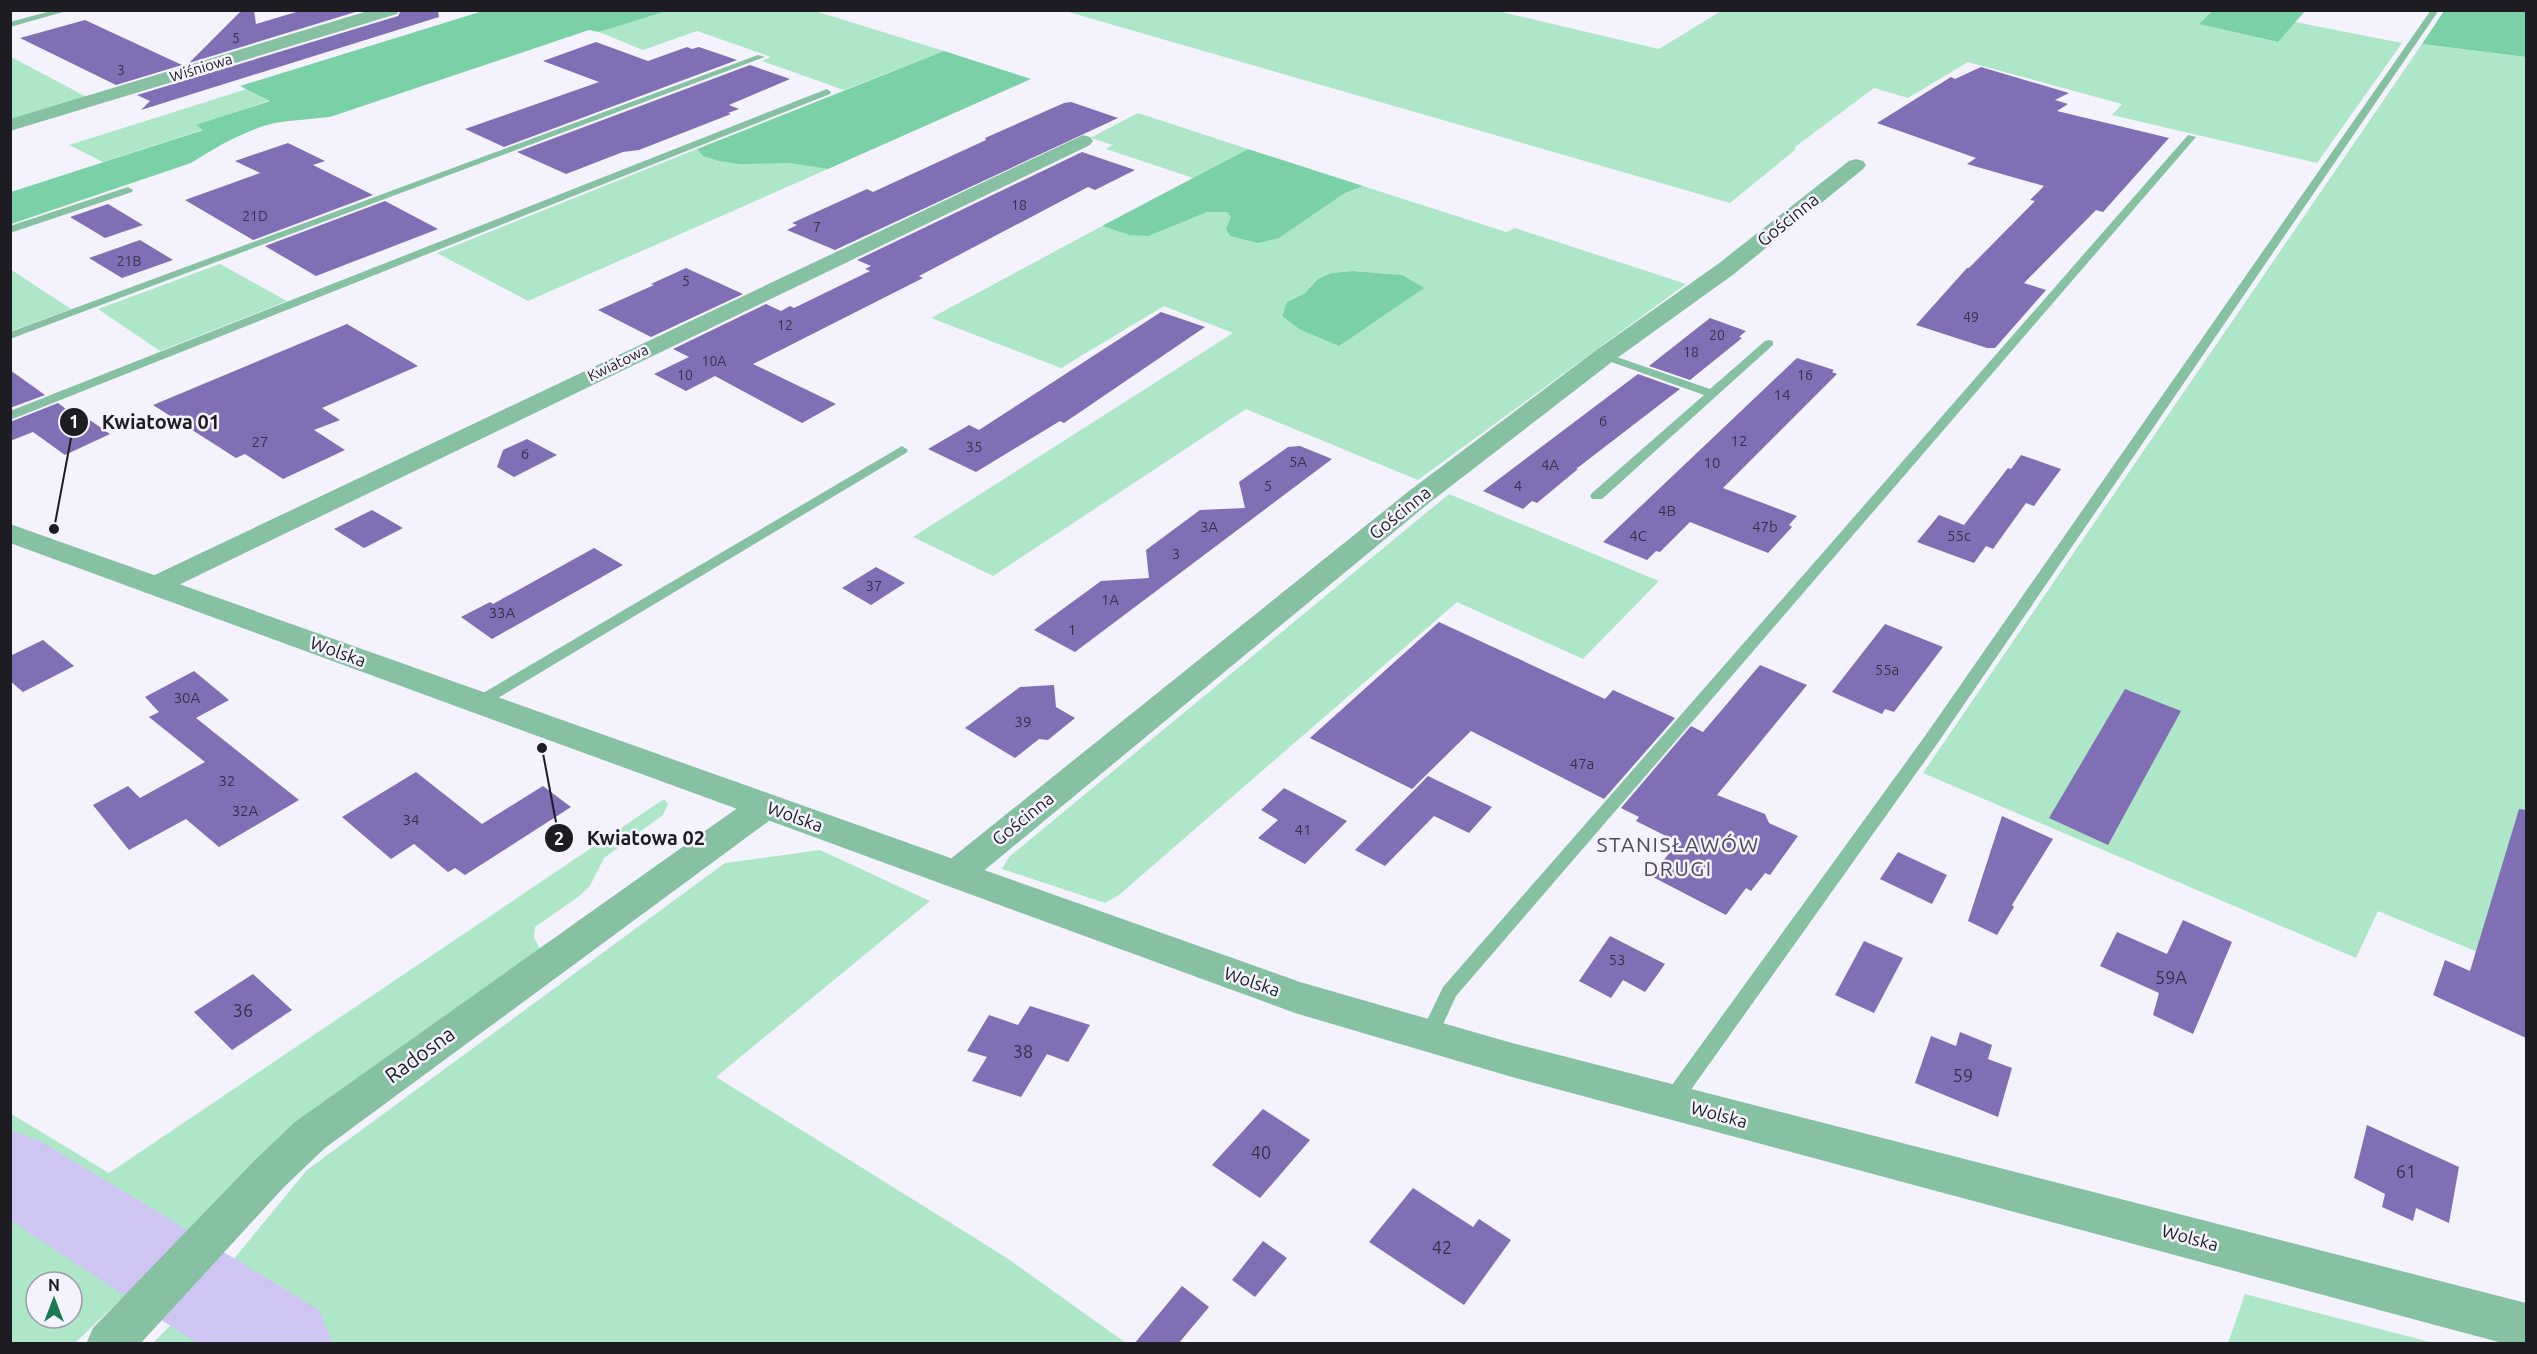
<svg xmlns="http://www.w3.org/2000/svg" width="2537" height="1354" font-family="Ubuntu,sans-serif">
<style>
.green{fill:#ade7c7;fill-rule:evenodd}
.forest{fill:#79d1a5}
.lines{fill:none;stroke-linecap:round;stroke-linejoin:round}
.river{fill:#cfc5f3;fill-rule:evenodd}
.building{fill:#816fb5}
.service{fill:#86c1a2;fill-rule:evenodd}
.minor{fill:#86c1a2;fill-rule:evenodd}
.tertiary{fill:#86c1a2;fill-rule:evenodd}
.labels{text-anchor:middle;stroke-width:5;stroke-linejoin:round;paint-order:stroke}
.far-number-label{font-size:14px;fill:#363147}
.far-street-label{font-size:15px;fill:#1d1c22;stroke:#f4f2fd}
.number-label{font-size:15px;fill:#363147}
.street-label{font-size:18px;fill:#1d1c22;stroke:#f4f2fd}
.near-number-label{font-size:18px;fill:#363147}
.quarter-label{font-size:21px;letter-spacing:1.5px;fill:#4d4959;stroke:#f4f2fd}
.near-street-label{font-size:21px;fill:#1d1c22;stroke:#f4f2fd}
.leader{fill:none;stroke:#1d1c22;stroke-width:2}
.callout-dot{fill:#1d1c22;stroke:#f4f2fd;stroke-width:2}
.mark-label{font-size:18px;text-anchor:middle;font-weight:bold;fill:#fff}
.callout-label{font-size:20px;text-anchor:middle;font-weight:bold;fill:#1d1c22;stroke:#f4f2fd;stroke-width:5;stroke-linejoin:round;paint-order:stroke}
</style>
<rect width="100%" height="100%" fill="#f4f2fd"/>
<g class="green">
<polygon points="666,10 815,11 944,51 844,90 762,61 771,57 697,31 643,50 599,32"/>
<polygon points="2212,10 2200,24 2277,42 2295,22 2402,43 2317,163 2112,115 2122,104 1968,62 1908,98 1874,88 1795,147 1795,150 1730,203 1065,11 1497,11 1659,49 1721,11"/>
<polygon points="2422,44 2526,57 2526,972 2378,911 2356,958 1923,773"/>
<polygon points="11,57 89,98 11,121"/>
<polygon points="247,89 270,100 197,126 204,129 103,162 69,145"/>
<polygon points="1138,113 1248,149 1193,178 1106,149 1113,145 1090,138"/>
<path d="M697,149C715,170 765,160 791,163C803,164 815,167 828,169L528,301L437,253Z"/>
<path d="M1363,186L1506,232L1515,228L1686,284L1418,480L1246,409L993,576L913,537L1233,333L1164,306L1061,368L931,318L1102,226L1129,235L1207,212H1227L1231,217L1279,238L1345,193ZM1353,271L1402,275L1299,329L1282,316L1287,302L1305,293L1318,279L1331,273Z"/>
<polygon points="220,264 287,301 160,351 98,309"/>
<polygon points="13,271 71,309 11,331 10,272"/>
<polygon points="1449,494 1659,581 1583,659 1457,602 1119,895 1105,903 1002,869 1009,857"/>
<path d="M664,799L668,804L663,815L604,858L590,886L578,897L535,927L534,938L543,954L196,1227L75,1343H11L10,1113L109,1173ZM36,1282H72V1318H36Z"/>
<polygon points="820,850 930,901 716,1077 1007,1258 1126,1343 153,1343 223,1272 307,1170 725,863"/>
<polygon points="2245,1294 2434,1343 2228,1343"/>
</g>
<g class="forest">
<path d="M483,11H666L599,32L589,30L330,117C312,119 293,120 275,123C245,130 216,147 191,163L11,224V192L203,130L196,125L270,101L240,86Z"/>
<polygon points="2212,11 2212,10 2305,11 2278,42 2199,24"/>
<polygon points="2444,11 2526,11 2526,57 2422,44"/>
<polygon points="944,51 1031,79 828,169 790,163 740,164 719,161 703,156 697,149"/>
<polygon points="1248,149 1363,186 1345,193 1279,238 1258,243 1230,236 1226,229 1231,217 1227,212 1207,212 1148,236 1129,235 1102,226"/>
<polygon points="1353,271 1402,275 1424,288 1339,346 1299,329 1282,316 1287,302 1305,293 1318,279 1331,273"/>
</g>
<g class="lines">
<polygon class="river" points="10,1130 42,1142 319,1310 333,1344 198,1344 10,1220"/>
</g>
<g class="building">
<polygon points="242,10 254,10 256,24 303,10 362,10 189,63"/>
<polygon points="401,10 438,10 439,17 141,110 150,101 137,95 398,16"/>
<polygon points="85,20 182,65 116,85 20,38"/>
<polygon points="596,42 648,61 687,47 692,49 699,47 737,60 504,147 465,129 599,82 543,61"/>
<polygon points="750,65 790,79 729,105 739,109 728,113 731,114 639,150 623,152 566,174 517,152"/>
<polygon points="1981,67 2069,93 2055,100 2068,104 2057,111 2169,138 2103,212 2096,210 2024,283 2046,290 1995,348 1987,348 1916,325 1967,268 1969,268 2035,201 2030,200 2044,186 1967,164 1976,158 1877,123 1951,77 1955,79"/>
<polygon points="1071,102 1118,118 835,250 787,230 797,225 792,223 867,189 873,192 986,140 985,138 1064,103"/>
<polygon points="288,143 325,161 313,165 373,195 253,240 185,200 260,173 235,161"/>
<polygon points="1082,152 1135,170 1095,190 1088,187 919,276 923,278 753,364 836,404 802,423 715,376 686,391 654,374 689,357 673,349 766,304 781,311 790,306 794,308 870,271 865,269 871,266 857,260"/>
<polygon points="385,201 438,229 316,276 265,246"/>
<polygon points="108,204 143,225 105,238 70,217"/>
<polygon points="140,240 173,260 122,278 89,258"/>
<polygon points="686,268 743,294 651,337 598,310 654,285 651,284"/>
<polygon points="1161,312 1205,327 1064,423 1060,421 976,472 928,449 969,425 979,430"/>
<polygon points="1710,318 1746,331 1739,337 1742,338 1690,380 1649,366"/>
<polygon points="347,324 418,366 322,408 340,420 314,430 345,450 283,479 245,454 236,458 153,405"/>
<polygon points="1797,358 1834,370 1832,372 1837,374 1723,488 1797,516 1789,525 1792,527 1768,553 1690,522 1660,552 1656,551 1647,560 1603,542"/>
<polygon points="10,370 45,395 10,408"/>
<polygon points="1638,374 1680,389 1576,469 1578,469 1537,503 1532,501 1523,509 1483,491"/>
<polygon points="58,403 66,409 71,407 110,434 65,455 33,432 10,441 10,422"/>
<polygon points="527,439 557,455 514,477 497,467 503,450"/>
<polygon points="1300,446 1332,459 1075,652 1034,630 1101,581 1149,578 1146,550 1200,510 1245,508 1239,482 1288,447"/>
<polygon points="2021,455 2061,469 2034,506 2026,503 1993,549 1986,546 1974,563 1917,542 1939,515 1964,525 2008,468 2011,469"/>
<polygon points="372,510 403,528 364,548 334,529"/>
<polygon points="594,548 623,565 492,639 461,617 490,602 493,604"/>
<polygon points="876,567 905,583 871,605 842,588"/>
<polygon points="1439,622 1605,699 1613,690 1675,718 1604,799 1471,731 1412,789 1310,738"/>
<polygon points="1885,624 1943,647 1894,712 1885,709 1882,714 1832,692"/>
<polygon points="43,640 74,666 23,692 10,681 10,656"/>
<polygon points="1760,665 1807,685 1717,795 1765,814 1769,823 1798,836 1770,875 1765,873 1751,891 1746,888 1726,915 1651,876 1678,842 1636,821 1639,817 1621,808 1691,726 1703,732"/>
<polygon points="194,671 229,700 196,718 299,800 219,847 186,819 129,850 93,805 128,786 140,798 205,762 149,717 159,712 145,697"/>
<polygon points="1054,685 1056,707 1075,718 1048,740 1039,739 1015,758 965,728 1020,687"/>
<polygon points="2125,689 2181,711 2108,845 2049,818"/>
<polygon points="416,772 482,824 543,786 571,807 465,875 455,868 448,872 414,844 391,859 342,817"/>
<polygon points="1428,776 1492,807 1469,833 1434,816 1385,866 1355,850"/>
<polygon points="1284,788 1347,821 1305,864 1258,838 1278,820 1261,810"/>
<polygon points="2519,809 2526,810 2526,1038 2433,995 2445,960 2470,971"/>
<polygon points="2002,816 2053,839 2012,905 2014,907 1997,935 1968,921"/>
<polygon points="1898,852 1947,875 1932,904 1880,879"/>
<polygon points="2183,920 2232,942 2193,1034 2153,1015 2159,993 2100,966 2117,932 2167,954"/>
<polygon points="1610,936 1665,964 1645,992 1623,980 1611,998 1579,981"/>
<polygon points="1864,941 1903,958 1874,1013 1835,995"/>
<polygon points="253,974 292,1010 232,1050 194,1012"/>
<polygon points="1030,1006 1090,1025 1068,1062 1047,1054 1021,1097 972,1081 987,1057 967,1051 989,1015 1018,1025"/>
<polygon points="1960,1032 1992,1045 1988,1059 2012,1068 1998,1117 1915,1083 1931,1036 1956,1046"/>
<polygon points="1263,1109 1310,1140 1260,1198 1212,1165"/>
<polygon points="2367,1125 2459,1167 2449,1223 2416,1208 2413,1221 2382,1207 2385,1194 2354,1178"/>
<polygon points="1413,1188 1473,1227 1479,1219 1511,1240 1464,1305 1369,1242"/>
<polygon points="1263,1241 1287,1258 1255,1297 1232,1280"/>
<polygon points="1182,1286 1209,1307 1178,1344 1134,1344"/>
</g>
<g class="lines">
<g class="service">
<polygon points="55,10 70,10 10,27 10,22"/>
<polygon points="2431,10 2439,10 1937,744 1678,1108 1671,1110 1664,1108 1661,1102 1664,1096 1925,736"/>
<polygon points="758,55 765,57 10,339 10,332"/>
<polygon points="827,89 831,92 830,94 10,420 10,411"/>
<polygon points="2188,135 2196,137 1456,996 1435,1042 1428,1045 1421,1042 1419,1037 1443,987"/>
<polygon points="128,187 133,190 132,192 10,233 10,226"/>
<polygon points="1769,340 1773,341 1773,345 1602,499 1592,499 1590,496 1592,493 1704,395 1600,358 1600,354 1608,354 1710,389 1765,341"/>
<polygon points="902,446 908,450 906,453 483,707 473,707 470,703 473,699"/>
</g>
<g class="minor">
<polygon points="371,10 399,10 397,14 10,131 10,119"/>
<polygon points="1083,135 1090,137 1093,141 1090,145 164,592 154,595 144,592 139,586 144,580"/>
<polygon points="1856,159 1863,161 1866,165 1863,169 1734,274 1613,361 1429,503 969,883 956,887 943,883 938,874 943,865 1409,491 1595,351 1718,264 1849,161"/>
<polygon points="765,794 777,797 782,806 777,815 325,1148 284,1187 140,1344 86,1344 93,1328 254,1161 295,1122 753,797"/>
</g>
<polygon class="tertiary" points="10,524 1300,982 1512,1043 2526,1303 2526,1344 2506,1344 1512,1077 1295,1013 10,543"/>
</g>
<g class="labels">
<g class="far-number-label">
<text x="236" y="43">5</text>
<text x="121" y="75">3</text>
<text x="1019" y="210">18</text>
<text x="255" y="221">21D</text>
<text x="817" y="232">7</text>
<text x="129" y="266">21B</text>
<text x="686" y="286">5</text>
<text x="1971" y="322">49</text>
<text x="785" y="330">12</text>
<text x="1717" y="340">20</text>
<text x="1691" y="357">18</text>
<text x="714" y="366">10A</text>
<text x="685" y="380">10</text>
<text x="1805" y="380">16</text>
</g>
<g class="far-street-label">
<text transform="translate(201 68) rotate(-17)" y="5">Wiśniowa</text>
<text transform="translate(618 363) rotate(-26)" y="5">Kwiatowa</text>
</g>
<g class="number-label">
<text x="1782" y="400">14</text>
<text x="1603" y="426">6</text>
<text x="1739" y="446">12</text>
<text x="260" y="447">27</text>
<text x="974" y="452">35</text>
<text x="525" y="459">6</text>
<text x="1298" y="467">5A</text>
<text x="1712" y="468">10</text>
<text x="1550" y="470">4A</text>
<text x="1268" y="491">5</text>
<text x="1518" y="491">4</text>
<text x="1667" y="516">4B</text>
<text x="1209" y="532">3A</text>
<text x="1765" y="532">47b</text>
<text x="1638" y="541">4C</text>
<text x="1959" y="541">55c</text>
<text x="1176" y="559">3</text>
<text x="874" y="591">37</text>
<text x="1110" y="605">1A</text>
<text x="502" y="618">33A</text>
<text x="1072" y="635">1</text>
<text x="1887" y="675">55a</text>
<text x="187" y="703">30A</text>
<text x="1023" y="727">39</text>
<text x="1582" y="769">47a</text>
<text x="227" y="786">32</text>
<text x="245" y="816">32A</text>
<text x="411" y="825">34</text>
<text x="1303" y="835">41</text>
<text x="1617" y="965">53</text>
</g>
<g class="street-label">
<text transform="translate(1788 220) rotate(-39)" y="6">Gościnna</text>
<text transform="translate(1400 513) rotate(-39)" y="6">Gościnna</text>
<text transform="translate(338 652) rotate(20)" y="6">Wolska</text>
<text transform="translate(795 817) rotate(20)" y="6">Wolska</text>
<text transform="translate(1023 819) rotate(-39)" y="6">Gościnna</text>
<text transform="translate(1252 982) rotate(19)" y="6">Wolska</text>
<text transform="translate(1719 1115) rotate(15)" y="6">Wolska</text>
<text transform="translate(2190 1238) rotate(15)" y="6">Wolska</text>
</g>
<g class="near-number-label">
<text x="2171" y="984">59A</text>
<text x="243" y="1017">36</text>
<text x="1023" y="1058">38</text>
<text x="1963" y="1082">59</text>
<text x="1261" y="1159">40</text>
<text x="2406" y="1178">61</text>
<text x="1442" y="1254">42</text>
</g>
<g class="quarter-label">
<text x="1678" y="852">STANISŁAWÓW<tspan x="1678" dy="24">DRUGI</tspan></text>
</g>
<g class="near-street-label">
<text transform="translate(420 1055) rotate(-36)" y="7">Radosna</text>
</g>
</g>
<path class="leader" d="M54 529L74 422M542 748L559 838"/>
<g class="callout-dot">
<circle cx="54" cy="529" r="6"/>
<circle cx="542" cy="748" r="6"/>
<circle cx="74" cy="422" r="15"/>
<circle cx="559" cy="838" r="15"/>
</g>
<g class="mark-label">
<text x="74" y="428">1</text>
<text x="559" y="845">2</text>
</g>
<g class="callout-label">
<text x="161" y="429">Kwiatowa 01</text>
<text x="646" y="845">Kwiatowa 02</text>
</g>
<rect width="2537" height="1354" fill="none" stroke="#1d1c22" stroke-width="24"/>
<g transform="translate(54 1300)"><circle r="28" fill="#f4f2fd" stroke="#9e9ca5" stroke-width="1.5"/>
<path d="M0-4.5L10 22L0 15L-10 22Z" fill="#167a52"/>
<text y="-9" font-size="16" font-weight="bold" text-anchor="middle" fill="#1d1c22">N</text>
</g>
</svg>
